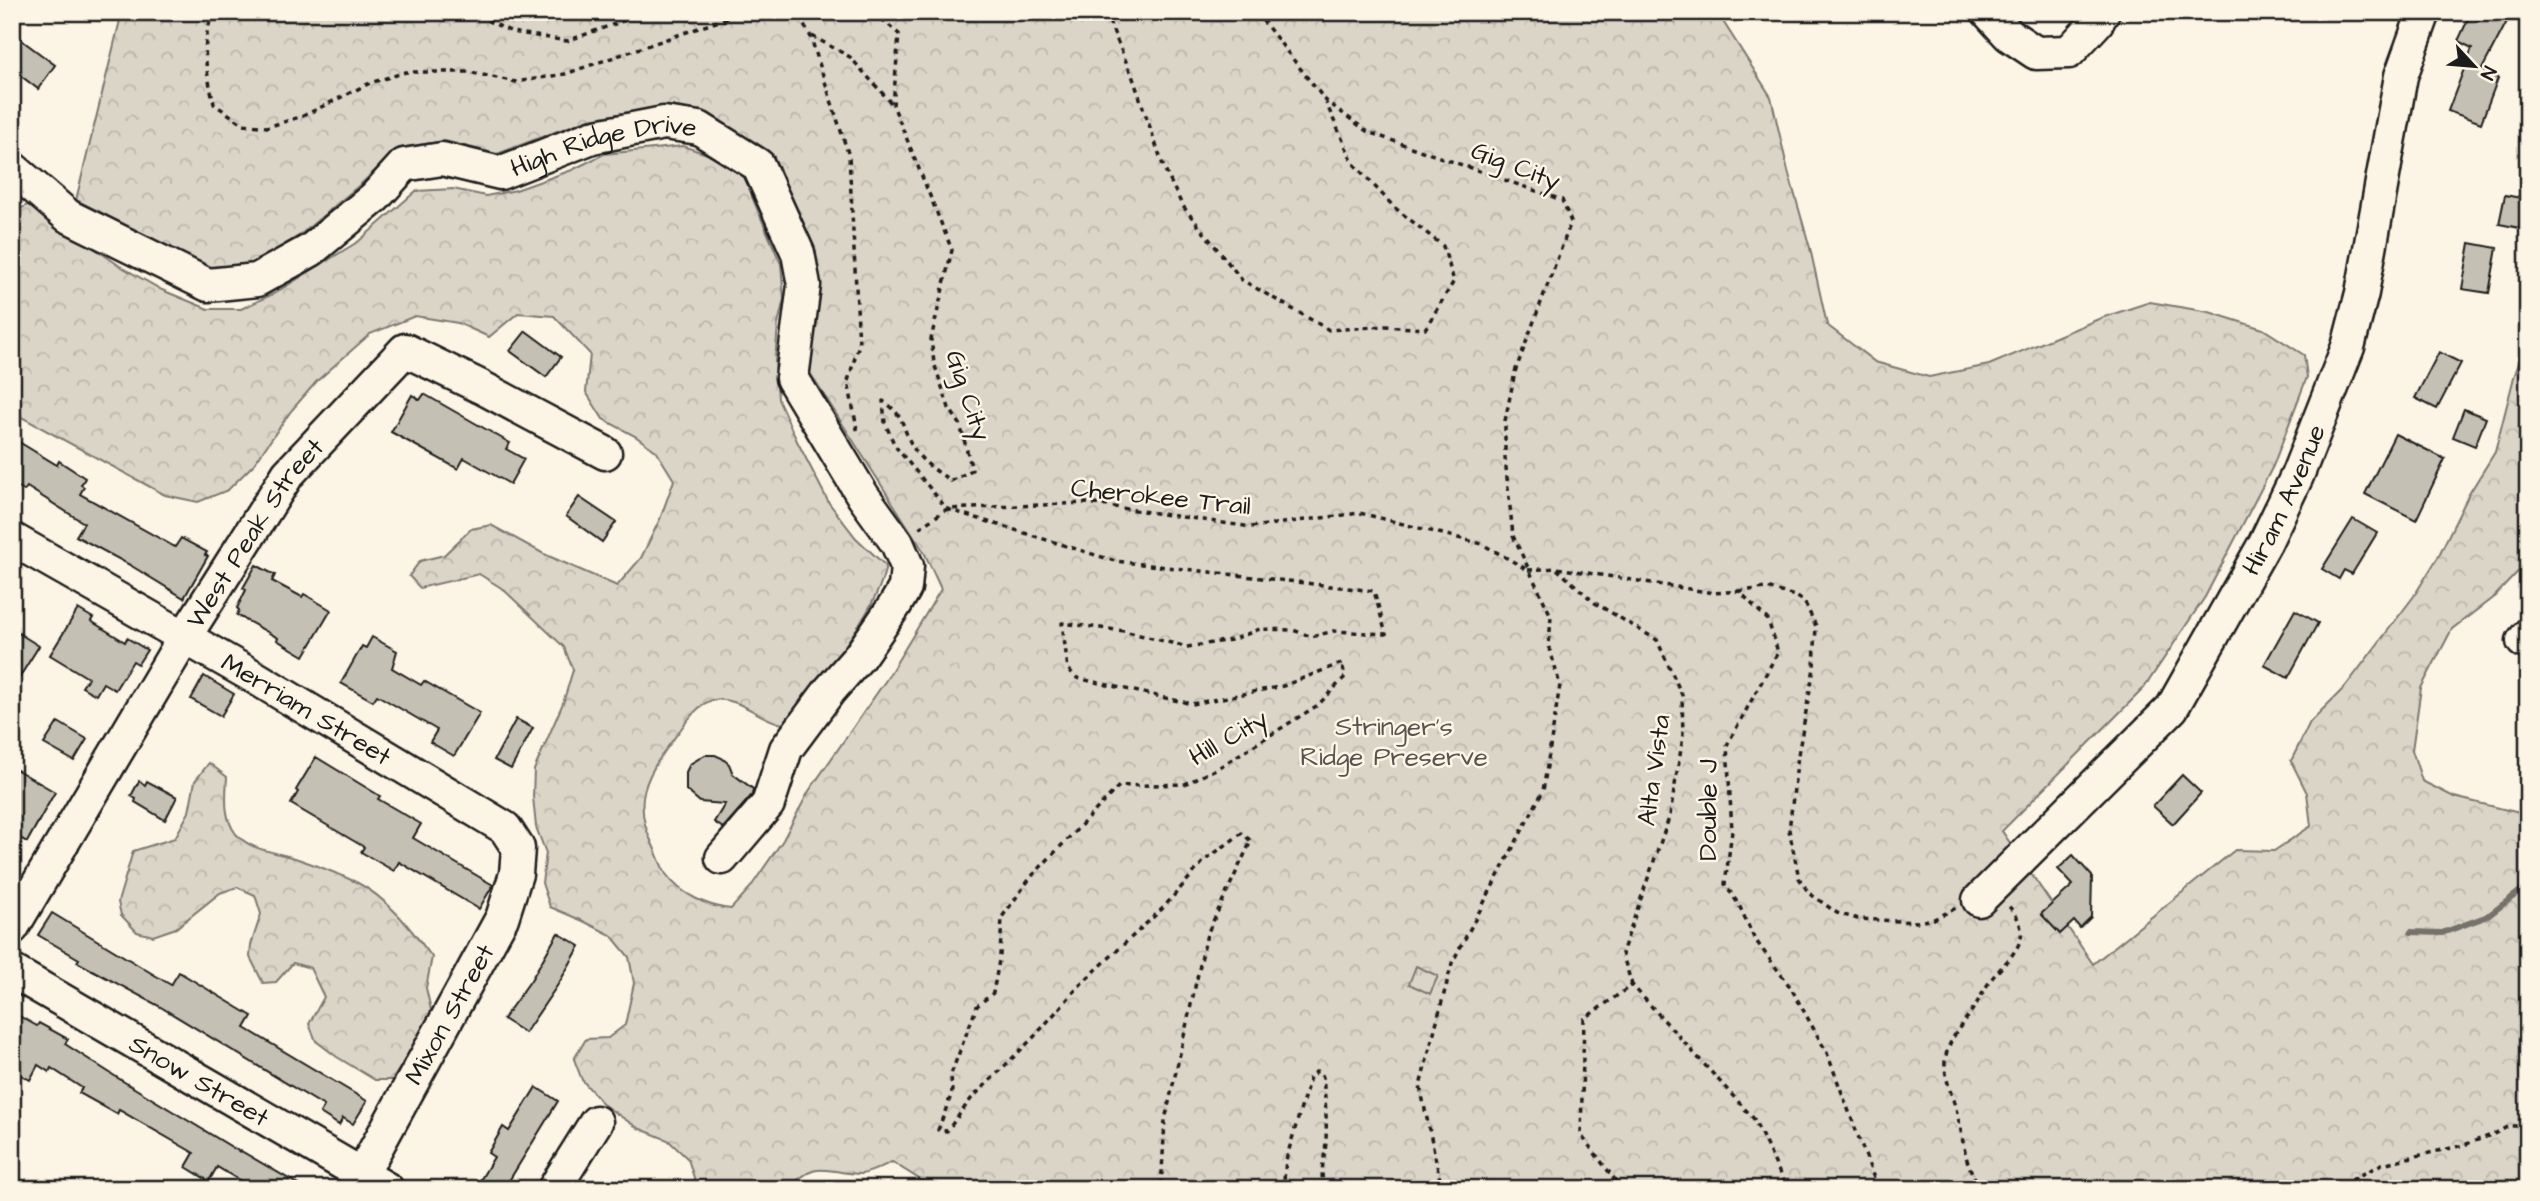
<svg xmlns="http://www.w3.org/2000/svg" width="2540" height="1201" font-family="'Architects Daughter',sans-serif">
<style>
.forest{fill:url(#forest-crowns);stroke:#7c7872;stroke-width:2}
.park{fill:url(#park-tufts);stroke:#7c7872;stroke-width:2}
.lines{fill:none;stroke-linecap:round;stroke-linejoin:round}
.stream{stroke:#75726c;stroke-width:6}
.building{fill:#c4c0b3;stroke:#1c1c1c;stroke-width:2}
.minor-casing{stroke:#1c1c1c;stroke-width:37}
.path{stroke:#1c1c1c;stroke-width:3.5;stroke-dasharray:5 5;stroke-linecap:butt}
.minor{stroke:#fcf5e5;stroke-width:32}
.labels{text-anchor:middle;stroke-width:5;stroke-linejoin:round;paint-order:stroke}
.street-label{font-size:26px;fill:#1c1c1c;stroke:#fcf5e5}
.park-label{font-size:26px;fill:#555450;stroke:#fcf5e5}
</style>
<defs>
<pattern id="forest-crowns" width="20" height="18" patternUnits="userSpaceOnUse" patternTransform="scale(1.75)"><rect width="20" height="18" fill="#dbd5c8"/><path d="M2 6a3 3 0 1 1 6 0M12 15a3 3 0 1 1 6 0" fill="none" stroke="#bbb6ab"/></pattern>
<pattern id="park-tufts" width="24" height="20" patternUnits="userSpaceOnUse" patternTransform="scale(1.75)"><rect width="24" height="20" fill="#dbd5c8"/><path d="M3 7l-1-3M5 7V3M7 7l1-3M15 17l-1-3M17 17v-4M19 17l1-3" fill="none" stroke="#bbb6ab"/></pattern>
</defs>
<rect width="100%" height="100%" fill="#fcf5e5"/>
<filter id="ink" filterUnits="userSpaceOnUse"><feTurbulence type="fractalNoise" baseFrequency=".0143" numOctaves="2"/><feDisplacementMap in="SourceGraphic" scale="14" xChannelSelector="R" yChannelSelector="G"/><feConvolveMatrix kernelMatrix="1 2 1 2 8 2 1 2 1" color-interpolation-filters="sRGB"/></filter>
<g filter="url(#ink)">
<g class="forest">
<path d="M122,12H1717L1771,97L1788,171L1810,248L1827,325L1875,362L1929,377L1989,365L2101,318L2150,302L2209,312L2263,329L2304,355L2307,377L2273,466L2205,597L2144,688L2002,831L2093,964L2235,850L2274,851L2311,826L2307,793L2291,761L2310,722L2345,687L2414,596L2438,557L2469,494L2495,452L2514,377L2528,338V561L2495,596L2452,629L2421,688L2412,750L2422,781L2454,797L2528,815V1189H935L892,1162C883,1166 871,1173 861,1174C828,1174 817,1157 789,1189H695L696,1184L688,1159L668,1140L638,1128L604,1105L582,1080L574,1059L586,1039L608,1038L625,1025L634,983L629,957L611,935L583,921L550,907L542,883L546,853L536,827L533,797L534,770L563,703L573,670L564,647L503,589L479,574L420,588L409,576L420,561L444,555L471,529L491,525L544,554L617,586L641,558L660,519L674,480L656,451L635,436L603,419L586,392L590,354L554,316L518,313L489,337L458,323L415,316L370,334L317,381L291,411L254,464L228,490L198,502L165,495L12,412V214L29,204L53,226L84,241L120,266L162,290L208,309H241L273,294L359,241L416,191L453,189L486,196L516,190L572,170L604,154L683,146L707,154L740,172L750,184L752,197L781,264L784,299L778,324L775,362L777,384L778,399L797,441L829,503L856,538L886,566C874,621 817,679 783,724C759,720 740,696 713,700C699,703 686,722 678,733C664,752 646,774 643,798C641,814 646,831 653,845C657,854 661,866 666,874C680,894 708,907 731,909L750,888L783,840L809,791L886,680L941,589L924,552L810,373L819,292L815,249L797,213L773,155L708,113L671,106L589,119L497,154L445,141L399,148L362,183L300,235L252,265L209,267L76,200Z"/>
<path d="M209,763L227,777C226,796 223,817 236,834C251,851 276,852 295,858C316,865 336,873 356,882C388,898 411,929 432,957L426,988L431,1010L422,1035L392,1080H375L337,1057L316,1041L309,1024L324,997L310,968L293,963L276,982L263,983L250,957L251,945L261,914L255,895L237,887L220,893L176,928L153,936L137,932L121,915L118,902L133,851L175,838L189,812L195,781Z"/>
</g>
<polygon class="park" points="1416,966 1438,976 1430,994 1409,984"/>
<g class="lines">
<polyline class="stream" points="2411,932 2442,933 2488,916 2528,885"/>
</g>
<g class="building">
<polygon points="2481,12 2512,12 2481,71 2498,78 2481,123 2448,111 2472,48 2458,41 2469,17 2479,20"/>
<polygon points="12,33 55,65 38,89 12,69"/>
<polygon points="2505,195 2526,199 2520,228 2499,224"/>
<polygon points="2470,243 2497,248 2489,293 2462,289"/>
<polygon points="526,331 561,357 546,377 510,351"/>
<polygon points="2439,352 2461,363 2437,409 2415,398"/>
<polygon points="424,394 510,443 506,449 524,459 510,484 464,458 458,469 391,432 412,395 420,400"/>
<polygon points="2464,409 2486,418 2475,446 2453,437"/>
<polygon points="2395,434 2445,459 2416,520 2365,494"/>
<polygon points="19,442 57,465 59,461 85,478 81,485 84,487 80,494 175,547 181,538 207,552 205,555 208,556 184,598 130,565 76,536 84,523 27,487 24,491 12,483 12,453"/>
<polygon points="579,497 616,522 602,542 566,516"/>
<polygon points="2353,519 2377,533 2352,574 2344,570 2339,579 2322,569"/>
<polygon points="256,565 275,575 272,581 302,597 304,594 331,610 304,656 277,640 278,638 237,615 239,610 237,608 246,590 243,588"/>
<polygon points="78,609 93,618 91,621 125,642 127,638 147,650 138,664 133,661 115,690 103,683 96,695 82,687 88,678 50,655"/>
<polygon points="2295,610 2318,623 2288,678 2264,665"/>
<polygon points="12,629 39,646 12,689"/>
<polygon points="372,637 397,651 392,668 421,685 424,681 480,713 454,756 430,742 437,730 377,695 373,701 341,683 362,646 366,648"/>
<polygon points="204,676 234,694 221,716 191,699"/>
<polygon points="516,719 533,728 511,769 494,760"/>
<polygon points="58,722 87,739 74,761 44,744"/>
<polygon points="705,755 715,755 722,758 729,764 733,774 753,789 752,795 723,828 714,822 725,804 700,802 686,790 686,772 690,764"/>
<polygon points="316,757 380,796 378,799 421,824 413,838 493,885 479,909 399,862 394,871 361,852 364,847 291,804 298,792 296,790"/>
<polygon points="12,767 55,792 27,842 12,833"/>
<polygon points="2182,775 2201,793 2173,824 2153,806"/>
<polygon points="139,781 145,785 147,781 177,797 165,820 135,802 136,799 131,796"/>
<polygon points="2073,855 2092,876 2091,917 2080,928 2074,921 2060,934 2041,914 2073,885 2058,869"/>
<polygon points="52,913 171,985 179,972 252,1016 245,1028 367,1101 353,1124 343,1118 339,1125 320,1113 324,1106 159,1006 77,962 79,959 38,935"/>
<polygon points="558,933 580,946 559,983 525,1033 503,1019 531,980"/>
<polygon points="12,1012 37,1026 39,1023 68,1039 65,1044 121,1080 240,1152 241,1151 306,1189 254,1189 217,1167 209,1181 186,1167 194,1153 119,1110 117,1114 79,1093 82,1088 51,1068 49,1072 38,1065 30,1080 12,1070"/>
<polygon points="536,1087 558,1101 504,1189 475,1189 494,1157 488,1153 503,1127 509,1131"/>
</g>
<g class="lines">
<g class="minor-casing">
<g id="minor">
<polyline points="1988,12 2009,35 2036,53 2069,52 2097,22 2103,12"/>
<path id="s1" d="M12,168L68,216L208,285L257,280L311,250L375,197L404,165L442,159L500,173L592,137L664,123L699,128L758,165L798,253L804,285L792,378L863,496L897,543L907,566L905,588L895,605L859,657L830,690L786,749L768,804L722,858"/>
<path id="s2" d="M12,539L251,675L505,828L518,848L516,874L502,918L362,1174"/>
<polyline points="2523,641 2528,635"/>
<path id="s3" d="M1979,900L2172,708L2265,543L2297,476L2348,347L2362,293L2401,76L2424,12"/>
<path id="s4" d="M12,928L184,638L288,474L405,350L481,387L605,453"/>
<path id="s5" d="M12,971L387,1189"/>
<polyline points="554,1189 596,1122"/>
</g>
</g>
<g class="path">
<path d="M213,12C200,49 206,67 214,104L243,124L267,127L303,116L370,83L406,72H468L516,82L565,74L745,12"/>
<polyline points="393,12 419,12"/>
<polyline points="469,12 512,32 567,41 648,12"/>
<polyline points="790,12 800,19 810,35 849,156 859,344 848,381 858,434"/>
<path d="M874,12L899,34L893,105L952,250L931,339L934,363L949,408L960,424L972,470L951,481C937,471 922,463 913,447C901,427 906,416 883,401L885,423L895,446L947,509"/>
<polyline points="1105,12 1133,78 1164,168 1182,205 1242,280 1329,330 1386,326 1425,329 1454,281 1443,246 1394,207 1353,163 1326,103"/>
<polyline points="1250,12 1258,17"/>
<polyline points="1256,12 1325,100 1368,132 1562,200 1571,222 1515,372 1505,421 1505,458 1513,536 1551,616 1549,646 1560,685 1543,791 1452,963 1420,1086 1442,1189"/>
<polyline points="812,36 850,57 893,105"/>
<polyline points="947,509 1115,561 1374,591 1386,634 1333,631 1312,637 1293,630 1260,629 1231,640 1187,647 1124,631 1062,623 1068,669 1077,678 1192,704 1283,686 1342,663 1345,677 1318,705 1218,768 1185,784 1119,786 1031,877 1002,917 1000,955 993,993 977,1006 951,1074 952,1093 938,1130 947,1131 971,1099 1032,1039 1081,984 1163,908 1204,861 1242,833 1251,841 1207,934 1165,1120 1161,1189"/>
<polyline points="919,528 947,509 1087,503 1251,527 1360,513 1482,544 1528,570"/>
<polyline points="1557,569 1595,603 1657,640 1682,695 1683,737 1670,815 1622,953 1632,985"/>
<polyline points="1528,570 1557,568 1714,593 1739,591 1768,620 1778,652 1727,745 1732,831 1725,884 1739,905 1754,938 1791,988 1827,1053 1878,1189"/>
<polyline points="1739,591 1767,588 1795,596 1804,601 1816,626 1814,668 1798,755 1789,830 1799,878 1809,893 1837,913 1858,919 1917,922 1934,919 1956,908"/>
<path d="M1283,1189L1286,1160L1310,1077L1317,1071L1323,1077C1325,1098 1327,1118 1326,1139C1326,1157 1318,1172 1325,1189"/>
<polyline points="1622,1189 1581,1135 1584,1019 1632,985 1754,1119 1787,1189"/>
<path d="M1982,1189C1962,1162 1965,1143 1957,1113C1953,1097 1944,1078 1945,1061C1947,1041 1962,1025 1973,1009C1980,999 1985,987 1993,977C2002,966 2017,953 2021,938C2023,926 2016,912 2007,905"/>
<polyline points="2334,1189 2382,1164 2464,1145 2494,1134 2509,1126 2528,1126"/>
</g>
<use href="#minor" class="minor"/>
</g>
</g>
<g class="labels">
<g class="street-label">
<text dy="9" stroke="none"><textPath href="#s1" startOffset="674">High Ridge Drive</textPath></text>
<text transform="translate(1516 165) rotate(21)" y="9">Gig City</text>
<text transform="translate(969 395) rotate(72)" y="9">Gig City</text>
<text transform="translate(1161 496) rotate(6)" y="9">Cherokee Trail</text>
<text dy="9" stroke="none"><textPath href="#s3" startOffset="509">Hiram Avenue</textPath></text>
<text dy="9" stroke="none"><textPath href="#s4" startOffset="464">West Peak Street</textPath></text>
<text dy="9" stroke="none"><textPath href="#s2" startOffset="340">Merriam Street</textPath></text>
<text transform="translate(1228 737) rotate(-30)" y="9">Hill City</text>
<text transform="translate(1653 770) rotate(-82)" y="9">Alta Vista</text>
<text transform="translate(1707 810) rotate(-90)" y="9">Double J</text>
<text transform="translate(449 1014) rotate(-61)" y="9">Mixon Street</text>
<text dy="9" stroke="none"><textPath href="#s5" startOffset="217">Snow Street</textPath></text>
</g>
<g class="park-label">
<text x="1394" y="735">Stringer's<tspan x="1394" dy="30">Ridge Preserve</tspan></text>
</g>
</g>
<rect width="2540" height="1201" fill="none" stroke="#fcf5e5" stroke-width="42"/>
<rect x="21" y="21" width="2498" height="1159" fill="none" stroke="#1c1c1c" stroke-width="2.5" filter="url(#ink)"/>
<g transform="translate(2474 66) rotate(116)" stroke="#fcf5e5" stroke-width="5" paint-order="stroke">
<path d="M0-5L12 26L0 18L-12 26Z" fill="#1c1c1c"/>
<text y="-10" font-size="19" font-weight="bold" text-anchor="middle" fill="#1c1c1c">N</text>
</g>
</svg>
